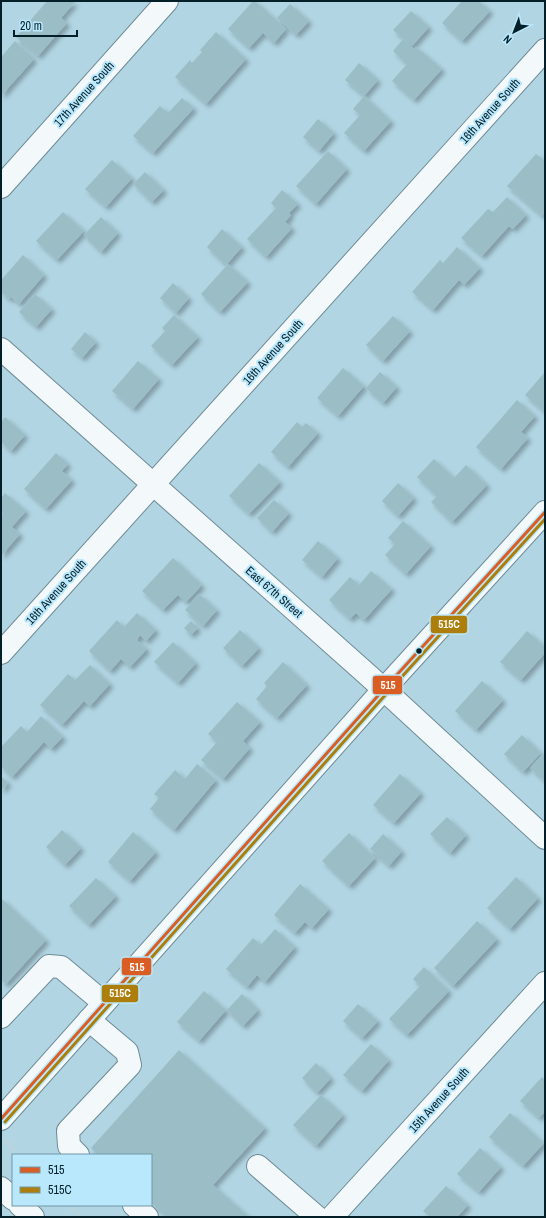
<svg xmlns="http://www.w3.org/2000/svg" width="546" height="1218" font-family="'Archivo Narrow',sans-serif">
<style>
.building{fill:#9bbec6;filter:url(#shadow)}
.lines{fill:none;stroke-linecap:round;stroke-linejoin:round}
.minor-casing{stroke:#6e8b96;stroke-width:24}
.major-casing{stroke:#6e8b96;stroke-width:24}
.path{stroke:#c6d2d6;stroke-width:2.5;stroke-dasharray:2 2;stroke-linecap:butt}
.minor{stroke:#f3f9fb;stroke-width:22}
.major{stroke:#f3f9fb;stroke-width:22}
.bus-1-casing{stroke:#b9e8fc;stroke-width:6}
.bus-2-casing{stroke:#b9e8fc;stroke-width:6}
.bus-1{stroke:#da5e23;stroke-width:3}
.bus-2{stroke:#ae7e0c;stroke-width:3}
.bus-dot{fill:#041f28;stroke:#b9e8fc;stroke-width:1.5}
.labels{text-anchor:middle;stroke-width:4;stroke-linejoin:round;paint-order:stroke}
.street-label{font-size:12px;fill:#041f28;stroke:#b9e8fc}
.line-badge{stroke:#b9e8fc;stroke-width:1.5}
.badge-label{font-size:11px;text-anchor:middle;font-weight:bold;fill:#fff}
</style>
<defs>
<filter id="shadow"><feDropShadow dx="3.5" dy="3.5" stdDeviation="2" flood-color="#0004"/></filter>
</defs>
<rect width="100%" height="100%" fill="#b1d5e3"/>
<g class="building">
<polygon points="47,1 75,2 61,18 67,23 38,56 16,37"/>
<polygon points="253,1 255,1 286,29 274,43 263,33 249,48 228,29"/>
<polygon points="462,1 479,1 490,11 462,41 442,23"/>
<polygon points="290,4 309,21 296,35 277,18"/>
<polygon points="411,11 429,27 412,46 393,30"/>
<polygon points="216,32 246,59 206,104 175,77 190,60 192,63 202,52 200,50"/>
<polygon points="403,39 414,49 416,47 442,69 414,100 392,81 407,64 393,51"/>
<polygon points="15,41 34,59 1,96 1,57"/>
<polygon points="359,63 378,80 364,96 345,80"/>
<polygon points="364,96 391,121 364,151 344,133 360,115 353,109"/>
<polygon points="182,98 194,108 153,153 133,136 160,106 168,113"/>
<polygon points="318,119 334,133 319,151 303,137"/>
<polygon points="328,151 347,169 316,204 296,186"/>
<polygon points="536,154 545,161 545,212 542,216 507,186"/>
<polygon points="112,160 132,178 106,207 85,189"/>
<polygon points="145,172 164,190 152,202 133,184"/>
<polygon points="282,190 298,204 289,213 291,215 285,222 292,228 266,257 247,239 276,208 271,203"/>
<polygon points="507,197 526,215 513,229 509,226 482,256 461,238 488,209 493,212"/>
<polygon points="63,212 84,231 57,260 36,241"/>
<polygon points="101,217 118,233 101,252 84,235"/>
<polygon points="222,229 242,247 226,265 207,247"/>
<polygon points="457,247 480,268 464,285 459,280 433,310 412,292 440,260 443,263"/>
<polygon points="23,255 44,275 19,304 11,297 9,299 1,292 1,280"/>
<polygon points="228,264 248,282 220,312 201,294"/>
<polygon points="173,283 189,298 176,313 160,298"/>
<polygon points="35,294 52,309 36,327 19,312"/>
<polygon points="174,315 198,337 172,365 151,346 165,331 162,328"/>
<polygon points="393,316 410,331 383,361 366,345"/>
<polygon points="85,332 96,342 82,358 71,349"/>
<polygon points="138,361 159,379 133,409 112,391"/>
<polygon points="343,368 364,386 338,416 317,398"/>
<polygon points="380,372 397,387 383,403 366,388"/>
<polygon points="545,372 545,412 525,395"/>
<polygon points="517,400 535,416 521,432 528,438 501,469 476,447"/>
<polygon points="5,417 25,435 11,451 1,442 1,422"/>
<polygon points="297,422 302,427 306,423 318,433 288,467 271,452"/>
<polygon points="56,453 68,464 62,471 72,480 46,509 24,489"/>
<polygon points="434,459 454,478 466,465 487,485 452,522 431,502 437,496 417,477"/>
<polygon points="259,463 280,482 249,514 229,496"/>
<polygon points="398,483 414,498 398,516 382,501"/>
<polygon points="5,493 26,511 12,527 20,534 1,556 1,515 3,513 1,511 1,498"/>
<polygon points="274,500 289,513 272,532 257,518"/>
<polygon points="403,521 431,546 406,574 385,555 395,544 388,538"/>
<polygon points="318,541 338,558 322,577 302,560"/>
<polygon points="173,558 202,585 186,602 178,595 163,610 142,591"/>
<polygon points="371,571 392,589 364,620 356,613 350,619 329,600 350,577 359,585"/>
<polygon points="199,594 217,610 203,626 185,610"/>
<polygon points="137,613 156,630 146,641 140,635 137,640 147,649 130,667 121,659 110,671 89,651 117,620 124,627"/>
<polygon points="191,621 198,628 191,635 184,628"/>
<polygon points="240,630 259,648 242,666 223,648"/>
<polygon points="527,631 545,647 545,653 521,680 500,662"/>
<polygon points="173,642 196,663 178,683 154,662"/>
<polygon points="283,662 307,685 277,718 256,699 267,686 264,683"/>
<polygon points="90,665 110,684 90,706 84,701 62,725 40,705 68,674 75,680"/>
<polygon points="482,681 503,700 476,730 455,711"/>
<polygon points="237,702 260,722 243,741 250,748 223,779 201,760 217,742 208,734"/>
<polygon points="41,716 63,737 51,749 44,742 12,777 1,766 1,747 21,726 27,732"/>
<polygon points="522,735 541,753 523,772 504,754"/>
<polygon points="545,752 545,781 530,768"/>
<polygon points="197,764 216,780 174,830 150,809 159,798 154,794 175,770 185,779"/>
<polygon points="400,774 421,793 394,823 373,805"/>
<polygon points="1,776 8,783 1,791"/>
<polygon points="447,817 466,835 450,853 430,834"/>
<polygon points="62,830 81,848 65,865 46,847"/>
<polygon points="133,832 156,852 130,881 108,862"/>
<polygon points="349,833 375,858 349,886 322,861"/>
<polygon points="383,834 402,851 389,866 370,849"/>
<polygon points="516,877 538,898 510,929 487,908"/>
<polygon points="96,878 116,896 89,925 69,906"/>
<polygon points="300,884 329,909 312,928 305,922 295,933 274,915"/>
<polygon points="1,898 46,940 6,984 1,980"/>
<polygon points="477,921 497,939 453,986 434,968"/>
<polygon points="275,929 295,947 265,982 257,975 247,987 226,969 253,938 261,945"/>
<polygon points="424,967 449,991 407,1035 389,1019 420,986 413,979"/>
<polygon points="204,991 226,1010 199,1041 177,1022"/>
<polygon points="242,994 258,1010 243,1026 227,1010"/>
<polygon points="358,1004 378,1021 362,1038 343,1021"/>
<polygon points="371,1044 389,1060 362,1091 343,1075"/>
<polygon points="179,1050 265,1128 213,1185 249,1217 167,1217 151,1203 151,1155 98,1155 91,1148"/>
<polygon points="316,1063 331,1078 317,1093 302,1078"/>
<polygon points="542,1077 545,1080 545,1112 539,1118 520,1101"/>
<polygon points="321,1095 343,1115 316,1146 293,1125"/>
<polygon points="510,1113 544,1143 523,1166 489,1137"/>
<polygon points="480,1148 501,1167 479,1192 457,1174"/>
<polygon points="446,1186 468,1205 457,1217 430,1217 423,1211"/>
</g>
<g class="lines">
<g class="minor-casing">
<g id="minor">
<polyline points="1,187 167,1"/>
<polyline points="1,349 369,676 545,838"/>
<polyline points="1,653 545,50"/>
<polyline points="1,1017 49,966 61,967 104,1003"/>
<polyline points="1,1119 384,689 545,512"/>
<polyline points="78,1155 69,1146 68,1131 130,1065 127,1052 89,1020"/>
<polyline points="258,1166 317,1217"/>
<polyline points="134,1205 147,1217"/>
<polyline points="332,1217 545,983"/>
</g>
</g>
<g class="major-casing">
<g id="major">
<polyline points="1,1188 13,1199"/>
<polyline points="20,1205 33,1217"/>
</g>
</g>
<g class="path">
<polyline points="5,1140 20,1155"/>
<polyline points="68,1205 81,1217"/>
</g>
<use href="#minor" class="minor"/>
<use href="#major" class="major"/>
<g class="bus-1-casing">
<polyline id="bus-1" points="1,1119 384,689 545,512"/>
</g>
<g class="bus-2-casing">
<polyline id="bus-2" points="5,1122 388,692 545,519"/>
</g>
<use href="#bus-1" class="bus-1"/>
<use href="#bus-2" class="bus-2"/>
</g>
<circle class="bus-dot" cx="419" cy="651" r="3.5"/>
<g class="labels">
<g class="street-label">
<text transform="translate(84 94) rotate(-48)" y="4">17th Avenue South</text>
<text transform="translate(490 111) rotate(-48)" y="4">16th Avenue South</text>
<text transform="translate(273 352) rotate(-48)" y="4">16th Avenue South</text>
<text transform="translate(56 592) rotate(-48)" y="4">16th Avenue South</text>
<text transform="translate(274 592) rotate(41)" y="4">East 67th Street</text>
<text transform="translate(439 1100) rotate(-48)" y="4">15th Avenue South</text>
</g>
</g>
<g class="line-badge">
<rect x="430" y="615" width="38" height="19" rx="4" fill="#ae7e0c"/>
<rect x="372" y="675" width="31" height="20" rx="4" fill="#da5e23"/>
<rect x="121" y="957" width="31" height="19" rx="4" fill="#da5e23"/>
<rect x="101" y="984" width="38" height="19" rx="4" fill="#ae7e0c"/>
</g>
<g class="badge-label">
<text x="449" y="628">515C</text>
<text x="388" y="689">515</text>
<text x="137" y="971">515</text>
<text x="120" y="997">515C</text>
</g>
<rect width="546" height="1218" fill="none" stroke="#041f28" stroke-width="4"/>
<rect x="12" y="1154" width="140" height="52" fill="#b9e8fc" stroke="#7198a7"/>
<rect x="20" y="1167" width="20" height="6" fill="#da5e23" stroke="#7198a7"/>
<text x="48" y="1174" font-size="12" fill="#041f28">515</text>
<rect x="20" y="1187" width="20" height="6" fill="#ae7e0c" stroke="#7198a7"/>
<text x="48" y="1194" font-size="12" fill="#041f28">515C</text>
<g transform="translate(514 32) rotate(222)" stroke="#b9e8fc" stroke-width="3" paint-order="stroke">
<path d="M0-3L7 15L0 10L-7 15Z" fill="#041f28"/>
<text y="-6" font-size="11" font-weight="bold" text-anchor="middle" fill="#041f28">N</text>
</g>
<path d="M14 30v6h63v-6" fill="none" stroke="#041f28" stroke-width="2"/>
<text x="20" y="30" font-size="12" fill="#041f28" stroke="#b9e8fc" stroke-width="3" paint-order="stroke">20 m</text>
</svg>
